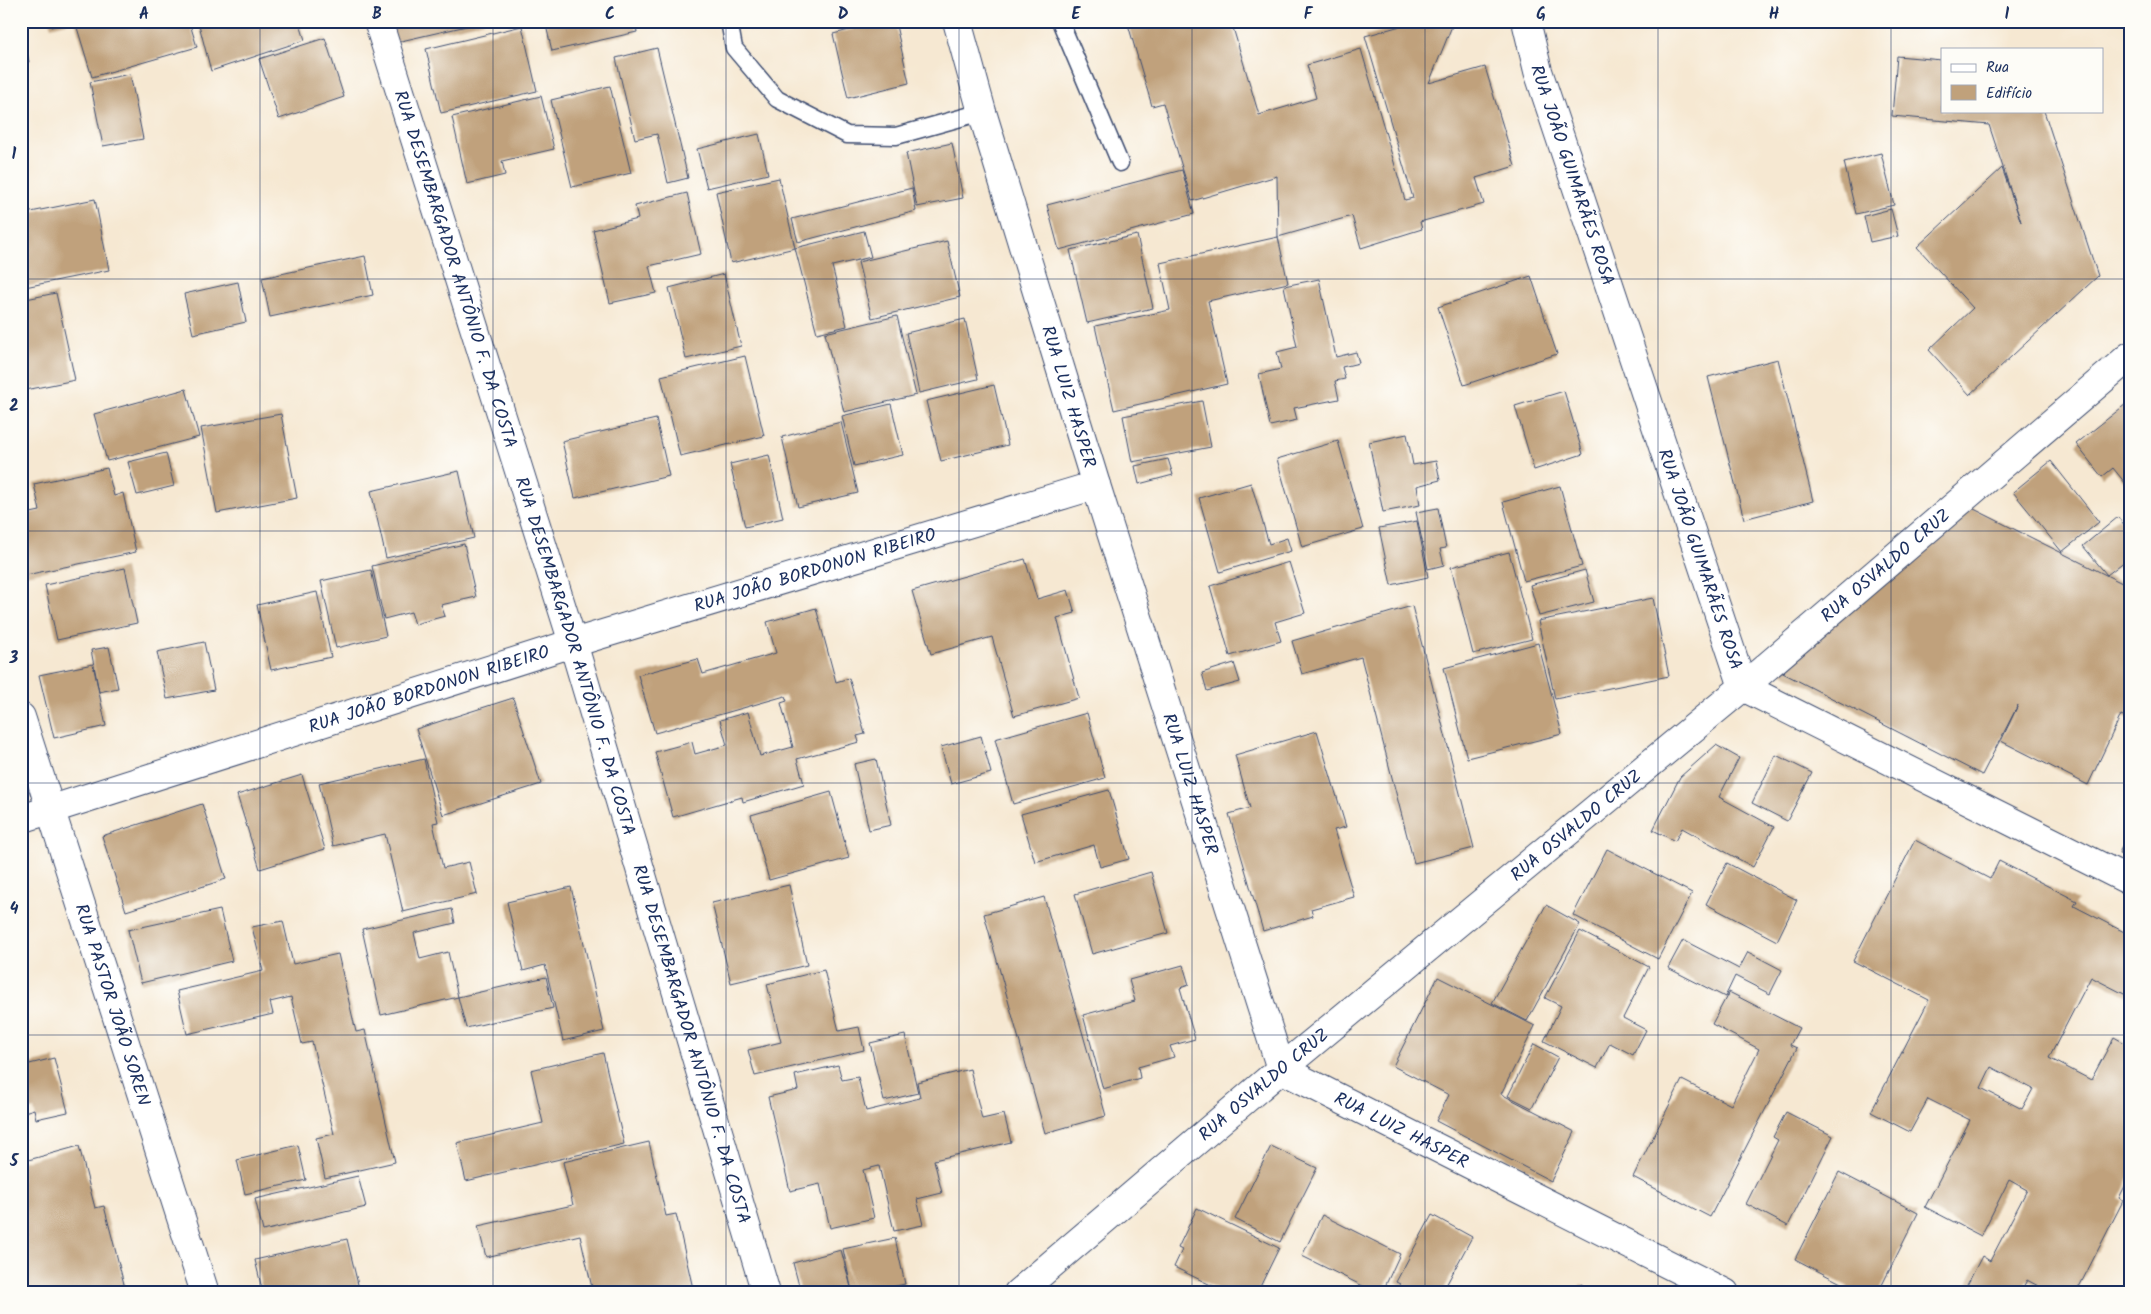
<svg xmlns="http://www.w3.org/2000/svg" width="2151" height="1314" font-family="Kalam,sans-serif">
<style>
.building{fill:#c0a17b;fill-rule:evenodd}
.lines{fill:none;stroke-linecap:round;stroke-linejoin:round}
.lane-casing{stroke:#3c4b6f;stroke-width:19}
.street-casing{stroke:#3c4b6f;stroke-width:30}
.lane{stroke:#fff;stroke-width:16}
.street{stroke:#fff;stroke-width:28}
.grid{fill:none;stroke:#1b2f5e;stroke-width:1;stroke-opacity:0.55}
.labels{text-anchor:middle;stroke-width:4;stroke-linejoin:round;paint-order:stroke}
.street-label{font-size:18px;fill:#1b2f5e;stroke:#fdfcf7}
.neatline{fill:none;stroke:#1b2f5e;stroke-width:2}
.grid-label{font-size:16px;text-anchor:middle;font-weight:bold;fill:#1b2f5e}
</style>
<rect width="100%" height="100%" fill="#fdfcf7"/>
<filter id="ink" filterUnits="userSpaceOnUse"><feTurbulence type="fractalNoise" baseFrequency=".02" numOctaves="2"/><feDisplacementMap in="SourceGraphic" scale="10" xChannelSelector="R" yChannelSelector="G"/><feConvolveMatrix kernelMatrix="1 2 1 2 8 2 1 2 1" color-interpolation-filters="sRGB"/></filter>
<filter id="wash" filterUnits="userSpaceOnUse"><feTurbulence type="fractalNoise" baseFrequency=".0096" numOctaves="4" result="noise"/><feDisplacementMap in="SourceGraphic" scale="20" xChannelSelector="R" yChannelSelector="G"/><feGaussianBlur stdDeviation="1.12" result="paint"/><feColorMatrix in="noise" values="0 0 0 0 0 0 0 0 0 0 0 0 0 0 0 0 0 1.4 0 .05"/><feComposite in="paint" operator="in"/></filter>
<g filter="url(#wash)">
<rect width="100%" height="100%" fill="#f6e8d2"/>
<g id="blocks">
<g class="building">
<polygon points="49,21 70,21 70,22 51,27"/>
<polygon points="75,21 189,21 197,47 92,77"/>
<polygon points="198,21 299,21 305,40 211,71"/>
<polygon points="383,21 484,21 484,22 388,44"/>
<polygon points="545,21 635,21 637,32 552,51"/>
<polygon points="886,21 895,21 909,83 848,98 833,34"/>
<polygon points="1127,21 1231,21 1259,115 1316,98 1307,65 1361,49 1405,200 1413,198 1365,36 1418,21 1454,21 1429,83 1485,67 1515,166 1476,178 1484,204 1420,222 1422,229 1361,248 1352,216 1278,237 1288,283 1208,301 1227,384 1114,410 1095,326 1170,310 1160,263 1278,237 1277,176 1192,201 1163,103 1152,106"/>
<polygon points="21,24 29,62 21,63"/>
<polygon points="522,26 537,91 441,113 426,49"/>
<polygon points="325,38 344,97 279,119 259,59"/>
<polygon points="657,48 688,178 668,183 657,134 635,139 616,58"/>
<polygon points="1897,56 1942,60 1942,111 2044,111 2098,276 1970,395 1929,350 1973,308 1917,247 2002,168 2021,222 1989,125 1892,116"/>
<polygon points="130,74 143,139 103,146 90,82"/>
<polygon points="610,86 631,173 572,187 551,100"/>
<polygon points="541,96 554,149 502,161 505,175 467,184 452,117"/>
<polygon points="759,134 768,174 707,188 697,149"/>
<polygon points="952,143 963,198 917,207 906,153"/>
<polygon points="1881,153 1894,205 1856,214 1844,162"/>
<polygon points="1182,170 1194,214 1059,250 1047,205"/>
<polygon points="779,178 795,248 731,263 716,192"/>
<polygon points="912,188 916,211 798,242 792,219"/>
<polygon points="687,193 701,254 649,266 656,293 610,303 593,230 638,219 635,206"/>
<polygon points="95,199 109,270 25,287 21,270 21,214"/>
<polygon points="1891,209 1898,236 1870,242 1864,216"/>
<polygon points="864,231 871,257 832,266 847,326 817,333 795,248"/>
<polygon points="1137,235 1153,308 1087,323 1070,250"/>
<polygon points="947,241 960,297 872,318 858,262"/>
<polygon points="365,256 373,295 270,317 262,278"/>
<polygon points="724,274 741,346 686,359 669,288"/>
<polygon points="1531,276 1557,354 1464,385 1438,307"/>
<polygon points="1319,279 1336,357 1356,352 1359,363 1342,367 1345,379 1335,381 1339,399 1294,408 1297,420 1270,426 1259,374 1281,369 1277,352 1297,347 1284,286"/>
<polygon points="238,282 246,322 193,334 184,294"/>
<polygon points="56,293 75,380 21,391 21,300"/>
<polygon points="897,316 916,395 844,412 825,333"/>
<polygon points="965,319 978,379 919,393 906,333"/>
<polygon points="745,356 764,436 680,456 661,376"/>
<polygon points="1778,359 1813,501 1744,519 1708,377"/>
<polygon points="994,385 1008,445 941,461 926,401"/>
<polygon points="186,389 199,437 107,461 94,414"/>
<polygon points="1564,391 1583,454 1534,470 1515,406"/>
<polygon points="2130,397 2130,489 2113,468 2102,477 2076,444 2126,404"/>
<polygon points="1202,401 1211,447 1132,462 1123,416"/>
<polygon points="891,404 903,455 854,466 842,416"/>
<polygon points="281,414 297,498 217,513 201,428"/>
<polygon points="656,419 669,476 575,498 562,441"/>
<polygon points="841,422 858,493 798,507 782,437"/>
<polygon points="1407,434 1413,465 1436,461 1440,480 1417,486 1420,505 1383,512 1369,442"/>
<polygon points="1338,441 1363,529 1302,547 1277,459"/>
<polygon points="166,453 174,486 137,495 128,462"/>
<polygon points="769,455 783,518 745,527 730,464"/>
<polygon points="1168,459 1173,475 1139,484 1135,466"/>
<polygon points="2051,461 2099,522 2062,552 2013,492"/>
<polygon points="107,468 114,496 123,493 136,552 26,575 21,551 21,515 40,511 34,484"/>
<polygon points="459,471 474,538 386,558 371,491"/>
<polygon points="1251,483 1269,544 1287,538 1291,551 1220,572 1199,498"/>
<polygon points="1560,486 1582,566 1524,581 1503,502"/>
<polygon points="1968,506 2130,587 2130,719 2121,715 2088,785 2001,741 2018,705 1982,775 1775,669"/>
<polygon points="1438,508 1446,548 1440,549 1444,565 1428,569 1416,512"/>
<polygon points="2118,517 2130,532 2130,557 2107,575 2083,546"/>
<polygon points="1417,521 1428,577 1391,585 1379,528"/>
<polygon points="464,544 476,597 441,605 445,616 415,624 411,612 384,619 372,566"/>
<polygon points="1509,552 1532,639 1473,654 1451,567"/>
<polygon points="1025,559 1037,599 1068,590 1075,613 1057,618 1079,698 1014,716 992,637 931,654 912,591"/>
<polygon points="1289,562 1305,613 1275,622 1281,641 1230,656 1210,586"/>
<polygon points="125,568 137,623 57,640 45,585"/>
<polygon points="371,570 386,636 336,648 321,581"/>
<polygon points="1585,570 1594,602 1539,616 1530,585"/>
<polygon points="317,592 331,657 271,670 257,605"/>
<polygon points="1653,598 1669,676 1555,699 1538,621"/>
<polygon points="1412,606 1474,848 1414,863 1361,657 1302,674 1292,641"/>
<polygon points="816,608 836,682 849,678 865,734 857,736 859,742 797,759 804,784 743,802 742,797 673,817 655,752 692,742 695,754 727,745 720,720 748,712 760,756 793,747 781,703 787,701 785,696 655,733 638,675 698,659 703,674 776,653 767,622"/>
<polygon points="204,642 214,690 167,699 157,652"/>
<polygon points="1538,643 1562,734 1467,758 1444,668"/>
<polygon points="109,647 118,688 99,692 91,650"/>
<polygon points="1234,663 1240,682 1207,691 1202,673"/>
<polygon points="93,664 106,726 54,738 39,675"/>
<polygon points="513,698 541,784 443,815 416,729"/>
<polygon points="1087,713 1105,778 1013,804 995,739"/>
<polygon points="1317,731 1346,827 1334,830 1354,897 1311,909 1313,916 1263,931 1229,814 1250,808 1235,755"/>
<polygon points="981,736 991,773 951,784 941,747"/>
<polygon points="1716,745 1739,758 1719,797 1774,827 1753,867 1682,828 1675,841 1653,830 1680,777"/>
<polygon points="1776,755 1812,773 1787,821 1752,803"/>
<polygon points="424,759 438,822 433,823 443,868 469,862 477,894 403,912 385,834 333,846 319,783"/>
<polygon points="876,759 891,825 869,830 854,764"/>
<polygon points="302,775 325,849 260,869 237,795"/>
<polygon points="1109,790 1129,859 1100,867 1094,845 1035,862 1021,814"/>
<polygon points="831,792 849,858 769,880 751,815"/>
<polygon points="202,804 226,879 126,911 102,836"/>
<polygon points="2130,830 2130,858 2119,853"/>
<path d="M1915,840L1990,879L1999,861L2077,901L2074,906L2130,935V997L2091,977L2049,1058L2091,1080L2114,1037L2130,1046V1061L2126,1069L2130,1071V1176L2119,1198L2123,1201L2076,1293H2037L2040,1287L2027,1280L2020,1293H1963L1982,1256L1990,1261L2027,1190L2009,1180L1981,1236L1925,1207L1970,1120L1928,1099L1910,1132L1871,1112L1929,1000L1853,961ZM1991,1067L2033,1089L2022,1109L1981,1088Z"/>
<polygon points="1607,849 1692,893 1658,959 1573,915"/>
<polygon points="1727,863 1797,900 1777,941 1706,904"/>
<polygon points="1151,872 1168,933 1092,954 1075,894"/>
<polygon points="789,885 807,965 731,983 712,903"/>
<polygon points="571,887 604,1031 563,1041 545,965 523,971 507,902"/>
<polygon points="1044,897 1106,1116 1045,1133 984,914"/>
<polygon points="1546,905 1580,924 1527,1021 1492,1003"/>
<polygon points="452,909 455,923 414,933 420,959 448,952 458,997 381,1015 362,929"/>
<polygon points="220,910 232,961 141,983 128,930"/>
<polygon points="283,921 293,964 338,954 356,1032 365,1030 395,1162 325,1178 316,1138 334,1134 312,1042 302,1044 291,997 270,1002 273,1014 187,1034 177,991 263,971 252,927"/>
<polygon points="1580,931 1649,967 1623,1018 1646,1030 1633,1055 1610,1043 1597,1068 1544,1041 1561,1006 1545,998"/>
<polygon points="1683,940 1739,969 1748,952 1782,970 1770,994 1735,976 1725,997 1668,968"/>
<polygon points="1183,965 1189,985 1180,988 1195,1039 1170,1046 1174,1057 1138,1067 1140,1078 1103,1089 1083,1015 1135,1001 1129,980"/>
<polygon points="824,970 839,1031 859,1027 864,1050 755,1076 748,1050 781,1042 767,984"/>
<polygon points="546,977 553,1008 466,1028 458,997"/>
<polygon points="1438,977 1535,1026 1501,1094 1575,1132 1551,1181 1436,1121 1449,1095 1393,1066"/>
<polygon points="1729,992 1799,1028 1790,1045 1797,1048 1710,1217 1633,1177 1682,1080 1731,1105 1759,1049 1712,1024"/>
<polygon points="905,1035 918,1093 884,1101 870,1043"/>
<polygon points="1534,1044 1558,1057 1532,1108 1508,1096"/>
<polygon points="603,1053 624,1144 466,1181 457,1143 543,1123 531,1070"/>
<polygon points="54,1058 68,1112 36,1119 34,1109 21,1113 21,1066"/>
<polygon points="838,1065 842,1080 858,1077 866,1111 920,1098 917,1082 970,1069 982,1119 1004,1114 1011,1142 934,1160 942,1193 917,1199 923,1225 894,1231 879,1166 863,1170 874,1218 830,1228 820,1184 790,1191 768,1097 798,1090 795,1075"/>
<polygon points="1786,1112 1833,1136 1788,1226 1746,1204 1778,1140 1773,1137"/>
<polygon points="649,1142 666,1216 676,1214 694,1293 600,1293 599,1291 593,1292 580,1235 486,1257 478,1226 573,1205 563,1162"/>
<polygon points="298,1145 306,1180 245,1194 237,1160"/>
<polygon points="79,1146 95,1208 104,1206 125,1288 107,1293 21,1293 21,1162"/>
<polygon points="1271,1146 1317,1168 1280,1242 1235,1219"/>
<polygon points="1839,1172 1918,1213 1878,1293 1860,1293 1795,1259"/>
<polygon points="358,1176 366,1207 263,1231 255,1199"/>
<polygon points="1197,1208 1279,1248 1257,1293 1227,1293 1174,1267 1182,1250 1178,1248"/>
<polygon points="1322,1215 1400,1254 1382,1293 1377,1293 1302,1256"/>
<polygon points="1432,1215 1472,1237 1442,1293 1395,1293 1400,1284 1396,1282"/>
<polygon points="895,1238 905,1284 865,1293 801,1293 793,1263 841,1250 851,1287 843,1249"/>
<polygon points="347,1239 360,1293 263,1293 255,1260"/>
<polygon points="1581,1284 1596,1293 1576,1293"/>
</g>
</g>
</g>
<g filter="url(#ink)">
<use href="#blocks" fill-opacity="0" stroke="#3c4b6f" stroke-width="1"/>
<g class="lines">
<g class="lane-casing">
<g id="lane">
<polyline points="729,21 734,48 777,99 847,135 896,136 982,112"/>
<polyline points="1060,21 1120,163"/>
</g>
</g>
<g class="street-casing">
<g id="street">
<path id="s1" d="M378,21L573,643L766,1293"/>
<path id="s2" d="M957,21L982,112L1096,485L1281,1069L1725,1293"/>
<path id="s3" d="M1526,21L1538,71L1743,687L2130,881"/>
<path id="s4" d="M21,717L205,1293"/>
<path id="s5" d="M21,819L573,643L1096,485"/>
<path id="s6" d="M1018,1293L1281,1069L1743,687L2130,356"/>
</g>
</g>
<use href="#lane" class="lane"/>
<use href="#street" class="street"/>
</g>
</g>
<path class="grid" d="M260,21V1293M493,21V1293M726,21V1293M959,21V1293M1192,21V1293M1425,21V1293M1658,21V1293M1891,21V1293M21,279H2130M21,531H2130M21,783H2130M21,1035H2130"/>
<g class="labels">
<g class="street-label">
<text dy="6" stroke="none"><textPath href="#s3" startOffset="161">RUA JOÃO GUIMARÃES ROSA</textPath></text>
<text dy="6" stroke="none"><textPath href="#s1" startOffset="260">RUA DESEMBARGADOR ANTÔNIO F. DA COSTA</textPath></text>
<text dy="6" stroke="none"><textPath href="#s2" startOffset="392">RUA LUIZ HASPER</textPath></text>
<text dy="6" stroke="none"><textPath href="#s3" startOffset="566">RUA JOÃO GUIMARÃES ROSA</textPath></text>
<text dy="6" stroke="none"><textPath href="#s6" startOffset="1132">RUA OSVALDO CRUZ</textPath></text>
<text dy="6" stroke="none"><textPath href="#s5" startOffset="832">RUA JOÃO BORDONON RIBEIRO</textPath></text>
<text dy="6" stroke="none"><textPath href="#s1" startOffset="665">RUA DESEMBARGADOR ANTÔNIO F. DA COSTA</textPath></text>
<text dy="6" stroke="none"><textPath href="#s5" startOffset="428">RUA JOÃO BORDONON RIBEIRO</textPath></text>
<text dy="6" stroke="none"><textPath href="#s2" startOffset="798">RUA LUIZ HASPER</textPath></text>
<text dy="6" stroke="none"><textPath href="#s6" startOffset="728">RUA OSVALDO CRUZ</textPath></text>
<text dy="6" stroke="none"><textPath href="#s4" startOffset="302">RUA PASTOR JOÃO SOREN</textPath></text>
<text dy="6" stroke="none"><textPath href="#s1" startOffset="1070">RUA DESEMBARGADOR ANTÔNIO F. DA COSTA</textPath></text>
<text dy="6" stroke="none"><textPath href="#s6" startOffset="322">RUA OSVALDO CRUZ</textPath></text>
<text dy="6" stroke="none"><textPath href="#s2" startOffset="1232">RUA LUIZ HASPER</textPath></text>
</g>
</g>
<rect width="2151" height="1314" fill="none" stroke="#fdfcf7" stroke-width="55"/>
<rect x="1941" y="48" width="162" height="65" fill="#fdfcf7" stroke="#a3aaba"/>
<rect x="1951" y="64" width="25" height="8" fill="#ffffff" stroke="#a3aaba"/>
<text x="1986" y="72" font-size="15" fill="#1b2f5e">Rua</text>
<rect x="1951" y="85" width="25" height="15" fill="#c0a17b" stroke="#a3aaba"/>
<text x="1986" y="98" font-size="15" fill="#1b2f5e">Edifício</text>
<rect x="28" y="28" width="2096" height="1258" class="neatline"/>
<g class="grid-label">
<text x="144" y="19">A</text>
<text x="377" y="19">B</text>
<text x="610" y="19">C</text>
<text x="843" y="19">D</text>
<text x="1076" y="19">E</text>
<text x="1308" y="19">F</text>
<text x="1541" y="19">G</text>
<text x="1774" y="19">H</text>
<text x="2007" y="19">I</text>
<text x="14" y="159">1</text>
<text x="14" y="411">2</text>
<text x="14" y="663">3</text>
<text x="14" y="914">4</text>
<text x="14" y="1166">5</text>
</g>
</svg>
